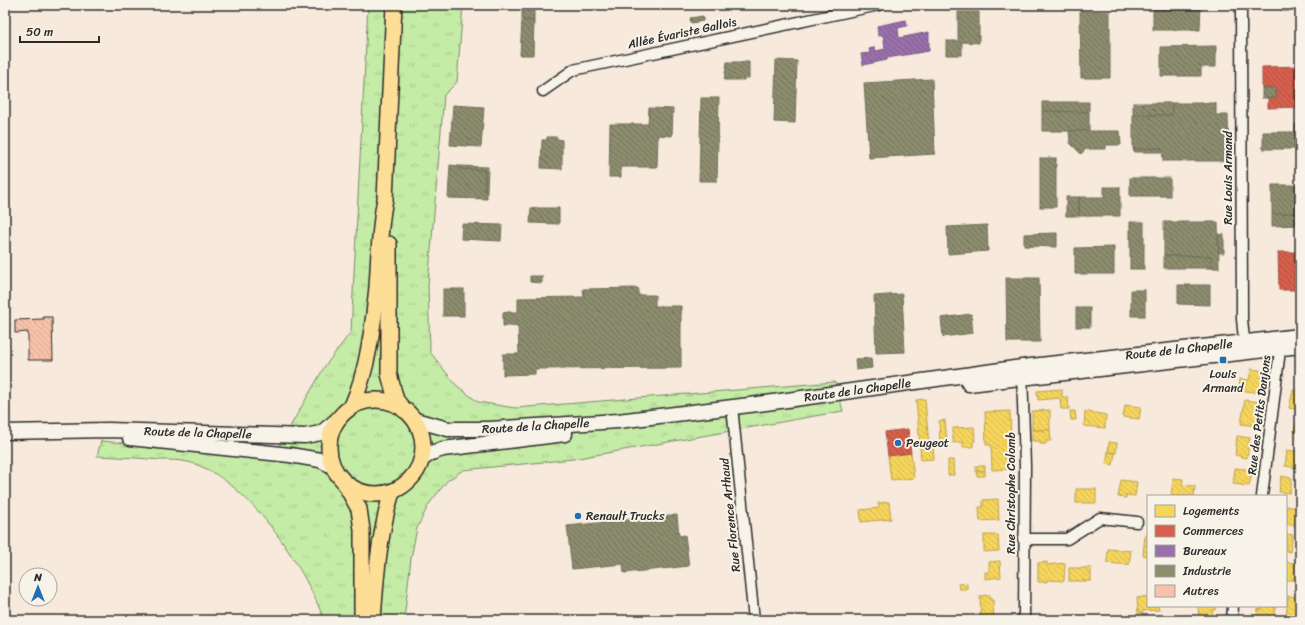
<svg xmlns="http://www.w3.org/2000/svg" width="1305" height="625" font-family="Sriracha,sans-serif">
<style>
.grass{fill:url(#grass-tufts);stroke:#788c68}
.homes{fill:url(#homes-back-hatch);stroke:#b9a24d}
.shops{fill:url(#shops-back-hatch);stroke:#a35043}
.offices{fill:url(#offices-back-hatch);stroke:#785b85}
.industry{fill:url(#industry-back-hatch);stroke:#6f6f5a}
.building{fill:url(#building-back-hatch);stroke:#2b2b2b}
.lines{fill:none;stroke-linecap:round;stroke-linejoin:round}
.street-casing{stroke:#2b2b2b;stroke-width:13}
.secondary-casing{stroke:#2b2b2b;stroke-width:17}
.primary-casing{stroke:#2b2b2b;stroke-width:18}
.street{stroke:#f7f3e8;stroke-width:10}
.secondary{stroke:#f7f3e8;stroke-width:14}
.primary{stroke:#fcde96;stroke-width:15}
.poi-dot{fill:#1f6fb2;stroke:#f7f3e8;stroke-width:1.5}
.labels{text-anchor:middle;stroke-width:4;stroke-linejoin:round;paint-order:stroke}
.street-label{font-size:12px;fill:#2b2b2b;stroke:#f7f3e8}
.poi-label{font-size:12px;fill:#2b2b2b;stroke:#f7f3e8;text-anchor:start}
</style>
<defs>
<pattern id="grass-tufts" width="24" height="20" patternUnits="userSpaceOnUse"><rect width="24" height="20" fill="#c5eca6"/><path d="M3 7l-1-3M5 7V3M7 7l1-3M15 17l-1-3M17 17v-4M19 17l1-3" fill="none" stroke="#a9cb8f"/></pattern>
<pattern id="homes-back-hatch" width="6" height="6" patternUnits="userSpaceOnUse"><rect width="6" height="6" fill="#f6d55c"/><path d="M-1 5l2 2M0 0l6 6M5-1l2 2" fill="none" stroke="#d3b750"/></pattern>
<pattern id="shops-back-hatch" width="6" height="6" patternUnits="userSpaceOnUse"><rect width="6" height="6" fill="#d6604d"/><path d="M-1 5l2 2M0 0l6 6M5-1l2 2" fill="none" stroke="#ae4f40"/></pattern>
<pattern id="offices-back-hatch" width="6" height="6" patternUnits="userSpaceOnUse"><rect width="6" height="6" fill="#9970ab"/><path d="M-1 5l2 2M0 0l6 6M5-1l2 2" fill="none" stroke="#7d5c8b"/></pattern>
<pattern id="industry-back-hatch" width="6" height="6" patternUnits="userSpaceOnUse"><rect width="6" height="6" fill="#8c8c6e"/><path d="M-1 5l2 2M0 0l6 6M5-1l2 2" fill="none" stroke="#73735b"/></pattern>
<pattern id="building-back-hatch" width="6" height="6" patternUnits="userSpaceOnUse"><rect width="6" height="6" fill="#f8c2aa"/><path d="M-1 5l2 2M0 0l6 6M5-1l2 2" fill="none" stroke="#d5a792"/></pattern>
</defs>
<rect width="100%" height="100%" fill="#f7e9dc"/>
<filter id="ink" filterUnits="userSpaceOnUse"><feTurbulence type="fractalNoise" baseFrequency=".025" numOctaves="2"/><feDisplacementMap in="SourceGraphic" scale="8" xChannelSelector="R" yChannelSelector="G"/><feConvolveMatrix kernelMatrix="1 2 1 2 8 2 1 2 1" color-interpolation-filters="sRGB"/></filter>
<g filter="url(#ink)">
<path class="grass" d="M368,5H463L457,82L444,95L428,285L430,352L456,385L478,402L515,408L835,382L843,411L573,459L463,470L447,481L429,504L417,528L411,558L404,620H324C305,567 246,476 188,462C180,460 170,460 161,460C140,458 119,457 97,456L101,441L273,456L325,366L351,332Z"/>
<g class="homes">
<polygon points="1251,369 1264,371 1261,393 1239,390 1240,379 1249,380"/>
<polygon points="1062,389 1062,397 1068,397 1069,409 1061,409 1060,398 1038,400 1037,391"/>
<polygon points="1293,390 1300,391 1300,410 1289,408"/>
<polygon points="925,399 929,446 933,446 934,459 921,460 916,400"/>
<polygon points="1245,400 1260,402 1256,426 1241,424"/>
<polygon points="1125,405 1141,407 1139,419 1123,417"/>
<polygon points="1050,410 1050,430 1032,430 1032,411"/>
<polygon points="1010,411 1012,469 992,470 991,445 986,445 985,412"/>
<polygon points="1070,411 1075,411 1076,420 1071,420"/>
<polygon points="1085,411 1106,415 1105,428 1084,426"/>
<polygon points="945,420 947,443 940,443 939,421"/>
<polygon points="1297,420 1300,421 1300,440 1297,439 1298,433 1294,432"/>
<polygon points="974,427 975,441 973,442 973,447 963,447 963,442 953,443 953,428"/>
<polygon points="1032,430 1050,430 1051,441 1046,441 1046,444 1040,444 1040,441 1032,441"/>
<polygon points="1237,436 1250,438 1247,458 1235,455"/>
<polygon points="1109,442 1117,443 1116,453 1108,452"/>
<polygon points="1287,450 1300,452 1298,468 1285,466"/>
<polygon points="1108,452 1115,453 1113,465 1106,464"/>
<polygon points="911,453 914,478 891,480 888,456"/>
<polygon points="948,460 953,460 954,475 948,475"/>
<rect x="976" y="466" width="9" height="5"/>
<polygon points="1235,468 1253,470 1249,486 1233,484"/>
<polygon points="976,471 985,471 985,476 977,476"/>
<polygon points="1281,476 1292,478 1290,493 1279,492"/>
<polygon points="1173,478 1183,479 1182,485 1195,486 1194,496 1171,496"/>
<polygon points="1121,480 1137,482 1135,496 1126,495 1126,498 1118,497"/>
<rect x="1076" y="489" width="20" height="14"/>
<polygon points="998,499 999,520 980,521 979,507 983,507 983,500"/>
<polygon points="889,502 891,519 861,522 860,510 879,508 878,503"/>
<polygon points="1286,506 1298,508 1294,526 1286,524"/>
<polygon points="1286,534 1293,535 1290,552 1286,551"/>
<polygon points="984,535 998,535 999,551 984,552"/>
<polygon points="1145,535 1148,535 1148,556 1143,555"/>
<polygon points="1108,549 1131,551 1129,565 1107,563"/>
<polygon points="1000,561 1001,577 985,579 985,572 989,572 989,562"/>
<polygon points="1047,562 1047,565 1065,563 1064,581 1047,580 1047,582 1038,582 1038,563"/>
<polygon points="1286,562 1295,563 1294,580 1286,580"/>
<rect x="1069" y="568" width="22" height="13"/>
<polygon points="967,583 967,589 959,589 958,584"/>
<polygon points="990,595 991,600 993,600 994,619 981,620 980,596"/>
<polygon points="1148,596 1148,606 1158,606 1159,610 1143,611 1143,613 1138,614 1137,598"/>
<polygon points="1288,596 1298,597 1297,619 1286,619"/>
<polygon points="1198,606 1217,606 1216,610 1212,610 1213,620 1199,620"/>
<polygon points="1262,606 1276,606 1273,617 1257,616 1258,609 1261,610"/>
</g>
<g class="shops">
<polygon points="1300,66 1300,107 1268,108 1268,98 1276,98 1276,88 1262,88 1262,67"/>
<polygon points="1278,252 1300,252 1300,290 1279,290"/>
<polygon points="908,429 911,453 888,456 885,432"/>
</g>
<polygon class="offices" points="906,20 907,26 898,28 899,38 929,32 929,51 887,58 887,60 863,65 861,54 870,53 869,49 872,48 875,48 876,51 885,49 883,35 878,36 877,26"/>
<g class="industry">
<polygon points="522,5 534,5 534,21 522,20"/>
<polygon points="1153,5 1201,5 1200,30 1153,30"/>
<polygon points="1279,5 1285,5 1289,11 1282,11"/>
<polygon points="1080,11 1110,12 1110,78 1081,78"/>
<polygon points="958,12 979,12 979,43 962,42 962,55 946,55 946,41 958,41"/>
<polygon points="703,16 703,21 691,23 690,18"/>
<polygon points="522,20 534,21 533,55 520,55"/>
<polygon points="1216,46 1216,67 1201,67 1201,76 1161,76 1161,47"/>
<polygon points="776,60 797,61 795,123 774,122"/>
<polygon points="727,62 749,62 749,78 744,78 744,80 724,80"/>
<polygon points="932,79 935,154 869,158 864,83"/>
<rect x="1262" y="88" width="14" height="10"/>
<polygon points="701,98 719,98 717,181 699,181"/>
<polygon points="1042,102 1089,102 1089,112 1042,111"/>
<rect x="1133" y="103" width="39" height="12"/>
<polygon points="1172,103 1216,103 1216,115 1228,115 1229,161 1163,161 1162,148 1133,149 1133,115 1172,115"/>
<polygon points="453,105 484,107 481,147 450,145"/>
<polygon points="649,108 673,109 672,136 658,135 657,167 621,167 621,177 609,177 610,124 648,124"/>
<polygon points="1042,111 1089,112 1089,131 1042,131"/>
<polygon points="1300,123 1300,149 1263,149 1263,132 1295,132 1295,124"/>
<polygon points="1069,131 1120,131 1121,145 1106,145 1106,149 1086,149 1081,154 1070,143"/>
<polygon points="547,137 557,137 557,139 562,140 562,169 541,168 542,140 547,140"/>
<polygon points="1162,148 1162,152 1134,152 1133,149"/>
<rect x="1040" y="158" width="16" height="49"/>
<polygon points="450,165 459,166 459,169 485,170 485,190 487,190 487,199 448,198"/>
<polygon points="459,166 488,167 487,190 485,190 485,170 459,169"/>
<rect x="1130" y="178" width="40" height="18"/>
<polygon points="1272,185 1300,185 1300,213 1272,214"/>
<polygon points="1104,187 1120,187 1120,216 1079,216 1079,197 1104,197"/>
<rect x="1066" y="197" width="13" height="19"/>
<polygon points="531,208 559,208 559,224 530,223"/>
<polygon points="1300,213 1300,225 1272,226 1272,214"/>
<rect x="1130" y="222" width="14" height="47"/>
<polygon points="1164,222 1218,222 1219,268 1211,268 1211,256 1164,256"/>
<polygon points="462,224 502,225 501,241 461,239"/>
<polygon points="987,225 988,251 948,254 947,227"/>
<polygon points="1057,233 1057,247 1024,246 1024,234"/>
<polygon points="1224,234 1224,253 1219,253 1218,235"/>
<polygon points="1114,247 1114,274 1075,274 1075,248"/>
<rect x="1164" y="256" width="47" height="12"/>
<polygon points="530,276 542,276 542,283 530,282"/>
<polygon points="1006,278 1039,278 1040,342 1007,342"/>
<polygon points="1178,285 1210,285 1210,305 1178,304"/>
<polygon points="638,288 638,295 655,295 655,306 681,306 681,368 535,369 535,374 503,375 503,354 519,354 518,326 503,326 503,312 518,312 518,298 584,297 583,289"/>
<rect x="443" y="289" width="21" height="27"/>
<rect x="1131" y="290" width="14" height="26"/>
<polygon points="902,294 905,352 876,353 874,296"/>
<rect x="1076" y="308" width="14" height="19"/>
<polygon points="971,314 973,333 943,337 941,318"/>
<polygon points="871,358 872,368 856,370 855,359"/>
<polygon points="677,515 679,536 685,535 689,566 624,573 623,564 572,569 567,526"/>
</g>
<polygon class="building" points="43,317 52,317 53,360 28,360 28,332 15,333 15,320 44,319"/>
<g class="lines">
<g class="street-casing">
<g id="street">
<polyline points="1241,5 1242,319 1245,349"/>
<polyline points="543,91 573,70 879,5"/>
<polyline points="1022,371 1025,466 1024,620"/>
<polyline points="732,407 754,620"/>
<polyline points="1262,496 1281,342"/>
<polyline points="1023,539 1067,539 1100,518 1137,522"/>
<polyline points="1232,620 1233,606"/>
</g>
</g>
<g class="secondary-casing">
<g id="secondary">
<polyline points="969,384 1300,346"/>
<path id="s1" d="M415,420L448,429H489L618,421L766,403L1022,367L1300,336"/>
<path id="s2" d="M5,432L108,430L305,436L321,433L337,420"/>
<polyline points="130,438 290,455 320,460 332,466"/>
<polyline points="421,460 431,453 443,449 565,434"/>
</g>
</g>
<g class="primary-casing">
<g id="primary">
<polyline points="389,244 389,374 396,400 404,410"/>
<circle cx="376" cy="447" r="47"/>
<path d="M352,406C368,370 373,326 377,287C379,258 379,228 385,199L394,5"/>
<polyline points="345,484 359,509 362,530 362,620"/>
<path d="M373,620C376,576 379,534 392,492"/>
</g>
</g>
<use href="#street" class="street"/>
<use href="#secondary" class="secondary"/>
<use href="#primary" class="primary"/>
</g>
</g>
<g class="poi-dot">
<rect x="1219" y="356" width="8" height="8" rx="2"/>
<circle cx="898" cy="443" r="4"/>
<circle cx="578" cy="516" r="4"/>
</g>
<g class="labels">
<g class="street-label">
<text transform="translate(682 33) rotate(-12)" y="4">Allée Évariste Gallois</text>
<text transform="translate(1228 178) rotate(-90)" y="4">Rue Louis Armand</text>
<text dy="4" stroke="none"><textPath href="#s1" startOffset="770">Route de la Chapelle</textPath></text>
<text dy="4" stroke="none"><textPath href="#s1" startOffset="446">Route de la Chapelle</textPath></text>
<text transform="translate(1259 415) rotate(-83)" y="4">Rue des Petits Danjons</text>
<text dy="4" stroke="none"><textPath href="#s1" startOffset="122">Route de la Chapelle</textPath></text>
<text dy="4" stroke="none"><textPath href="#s2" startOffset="193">Route de la Chapelle</textPath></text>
<text transform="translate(1011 493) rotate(-90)" y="4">Rue Christophe Colomb</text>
<text transform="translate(730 515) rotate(-96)" y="4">Rue Florence Arthaud</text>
</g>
<g class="poi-label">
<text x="1223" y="378" text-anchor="middle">Louis<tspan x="1223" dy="14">Armand</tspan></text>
<text x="906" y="447">Peugeot</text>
<text x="586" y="520">Renault Trucks</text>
</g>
</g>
<rect width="1305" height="625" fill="none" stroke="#f7f3e8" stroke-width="20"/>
<rect x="10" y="10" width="1285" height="605" fill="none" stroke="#2b2b2b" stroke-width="1.5" filter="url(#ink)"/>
<rect x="1147" y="495" width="140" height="112" fill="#f7f3e8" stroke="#a5a39c"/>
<rect x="1155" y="505" width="20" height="12" fill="#f6d55c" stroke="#a5a39c"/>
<text x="1183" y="515" font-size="12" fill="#2b2b2b">Logements</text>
<rect x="1155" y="525" width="20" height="12" fill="#d6604d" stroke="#a5a39c"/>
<text x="1183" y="535" font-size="12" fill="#2b2b2b">Commerces</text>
<rect x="1155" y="545" width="20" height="12" fill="#9970ab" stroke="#a5a39c"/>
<text x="1183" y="555" font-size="12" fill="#2b2b2b">Bureaux</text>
<rect x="1155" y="565" width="20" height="12" fill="#8c8c6e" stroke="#a5a39c"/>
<text x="1183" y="575" font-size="12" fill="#2b2b2b">Industrie</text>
<rect x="1155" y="585" width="20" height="12" fill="#f8c2aa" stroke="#a5a39c"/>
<text x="1183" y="595" font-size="12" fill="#2b2b2b">Autres</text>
<g transform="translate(38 587)"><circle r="19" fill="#f7f3e8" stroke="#a5a39c"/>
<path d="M0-3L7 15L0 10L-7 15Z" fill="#1f6fb2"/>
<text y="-6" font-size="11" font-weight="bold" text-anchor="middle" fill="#2b2b2b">N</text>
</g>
<path d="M20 36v6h79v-6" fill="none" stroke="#2b2b2b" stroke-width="2"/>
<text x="26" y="36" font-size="12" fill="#2b2b2b" stroke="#f7f3e8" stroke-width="3" paint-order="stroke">50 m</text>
</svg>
